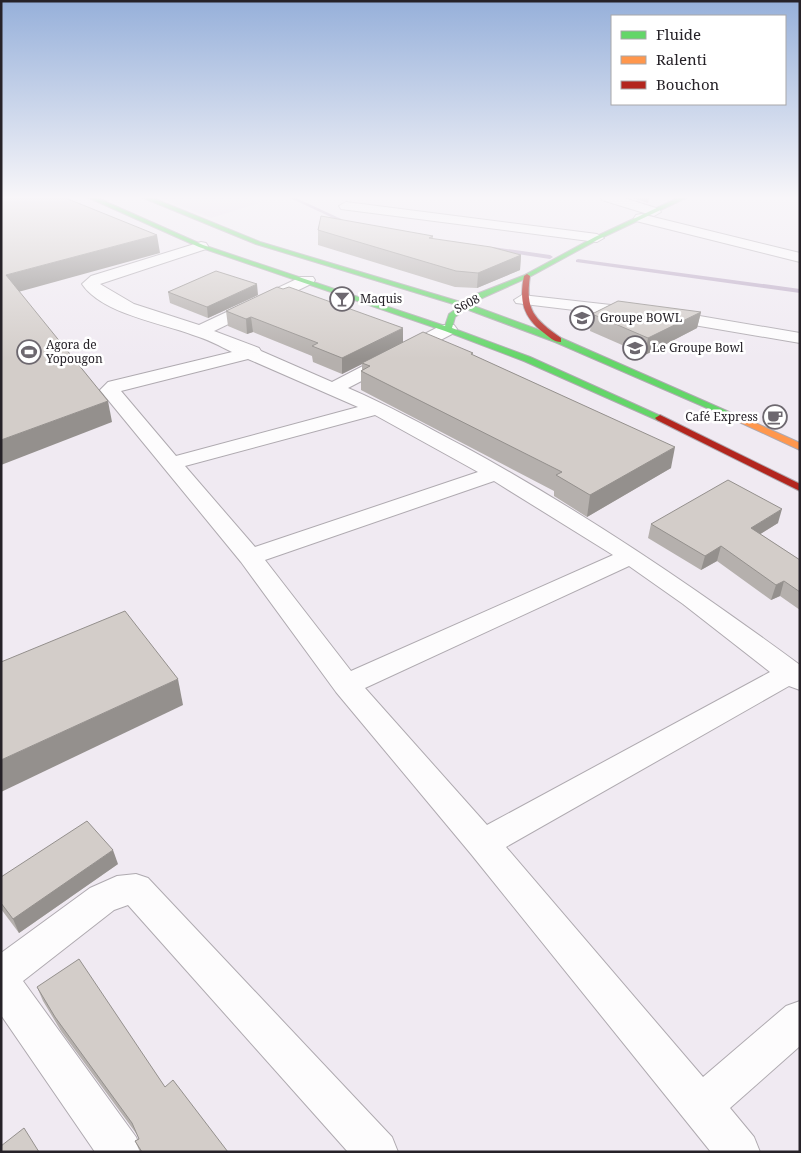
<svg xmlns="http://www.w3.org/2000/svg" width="801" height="1153" font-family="'Noto Serif',serif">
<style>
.built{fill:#eadfef}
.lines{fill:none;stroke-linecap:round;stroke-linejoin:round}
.stream{fill:#bcaac5;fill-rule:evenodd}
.street-casing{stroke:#afaab0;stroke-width:2}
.fast-casing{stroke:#afaab0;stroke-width:2}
.slow-casing{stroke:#afaab0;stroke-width:2}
.jam-casing{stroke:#afaab0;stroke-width:2}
.street{fill:#fdfcfd;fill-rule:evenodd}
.fast{fill:#63d668;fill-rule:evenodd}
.slow{fill:#ff974d;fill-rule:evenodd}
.jam{fill:#b3261e;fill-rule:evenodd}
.wall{fill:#b5b0ad}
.shaded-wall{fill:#94908d}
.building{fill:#d3cdc9;stroke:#94908d}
.labels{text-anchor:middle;stroke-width:5;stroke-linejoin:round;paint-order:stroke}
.far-poi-label{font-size:12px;fill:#262228;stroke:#fff;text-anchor:start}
.far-street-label{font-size:12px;fill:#262228;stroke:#fff}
</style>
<rect width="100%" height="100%" fill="#f0eaf2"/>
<polygon class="built" points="158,197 249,197 262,202 211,218"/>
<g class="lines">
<g class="stream">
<polygon points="288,197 294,197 352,224 348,225"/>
<polygon points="493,247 550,255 553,257 550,259 491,250 491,248"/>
<polygon points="578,259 800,289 800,293 576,262 576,260"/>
</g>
<g class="street-casing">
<g id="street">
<polygon points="601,197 621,197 659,209 661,212 654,216 602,200"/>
<polygon points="346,202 597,234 604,238 597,242 341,209 339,206"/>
<polygon points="641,214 800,253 800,262 636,221 634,218 636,215"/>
<path d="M201,242L206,243L208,246L206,249L100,284L134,304L199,325L301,277H313L315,280L313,283L214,331L259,348L261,351L332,382L442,325H454L457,329L454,333L348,388C388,405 425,426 463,446C582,511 691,585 800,665V690L789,686L506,847L703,1077L786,1006L800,1001V1046L730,1108L754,1137L760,1152H711L471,854L336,692L241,562L100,390L108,382L232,352C220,346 207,339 193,335C162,323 102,314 82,284L91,276ZM248,359L358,407L176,456L121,391ZM375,415L478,472L255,547L185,466ZM494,481L613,555L351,671L265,560ZM629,566L683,604L770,672L487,825L365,688Z"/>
<polygon points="522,295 682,313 800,333 800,343 682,323 516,303 514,300"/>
<polygon points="136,874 148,878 392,1137 398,1152 348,1152 128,905 114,910 23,981 136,1137 142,1152 95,1152 1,1015 1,953 90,888 117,876"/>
</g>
</g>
<g class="fast-casing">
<polygon id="fast" points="87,197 95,197 203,245 445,326 449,314 460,306 256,244 141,197 150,197 260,242 464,303 474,295 525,275 595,237 680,197 688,197 599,239 529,277 480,299 471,305 561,338 745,419 743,421 737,421 555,342 466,309 455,317 452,328 530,357 665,418 660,421 657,420 524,361 445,331 199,247"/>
</g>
<g class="slow-casing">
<polygon id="slow" points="740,416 800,443 800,450 737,421 735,419"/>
</g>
<g class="jam-casing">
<g id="jam">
<path d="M527,274L530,276C525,310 534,319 561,338V342C554,342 549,337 544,333C523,317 519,301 524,276Z"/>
<polygon points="660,415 800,484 800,491 657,420 655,418"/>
</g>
</g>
<use href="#street" class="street"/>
<use href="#fast" class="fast"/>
<use href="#slow" class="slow"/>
<use href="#jam" class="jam"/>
</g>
<g class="wall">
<polygon points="629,197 651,197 649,198 648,203"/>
<polygon points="318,230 433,236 433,239 521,255 520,270 477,288 455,287 318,245"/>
<polygon points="168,292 258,295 208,318 170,303"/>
<polygon points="226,311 473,355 671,468 587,517 554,496 554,491 361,390 361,371 362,370 362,364 342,374 313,362 312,356 253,332 247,334 228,326"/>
<polygon points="701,312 697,328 645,355 590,331 592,314"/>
<polygon points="778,523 760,534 800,560 800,610 780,596 771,600 717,561 701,570 648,538 651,524"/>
<polygon points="118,864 19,933 1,909 1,877"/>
<polygon points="37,987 165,1087 228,1152 140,1152 135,1141 139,1139 138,1136 61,1031 43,1001"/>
</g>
<g class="shaded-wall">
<polygon points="157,235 160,253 11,294 6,275"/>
<polygon points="521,255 520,270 477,288 478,273"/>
<polygon points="257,284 258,295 208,318 207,307"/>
<polygon points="701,312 697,328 645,355 648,338"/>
<polygon points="251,317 253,332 247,334 246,319"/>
<polygon points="403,328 403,343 362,363 362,364 342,374 342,358"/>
<polygon points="108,401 112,422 1,465 1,440"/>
<polygon points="675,447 671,468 587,517 590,495"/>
<polygon points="782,509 778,523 746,543 751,528"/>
<polygon points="721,546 717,561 701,570 705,556"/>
<polygon points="784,581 780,596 771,600 776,585"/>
<polygon points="178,679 183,705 1,792 1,760"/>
<polygon points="113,850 118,864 19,933 13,919"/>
</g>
<g class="building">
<polygon points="1,197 63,197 157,235 6,275 108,401 1,440"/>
<polygon points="321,216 433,236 429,238 491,247 521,255 478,273 456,271 318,230"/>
<polygon points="216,271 257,284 207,307 168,292"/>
<polygon points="277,287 283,289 289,287 403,328 342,358 312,346 318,343 251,317 246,319 226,311"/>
<polygon points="618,301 701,312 648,338 592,314"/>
<polygon points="423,332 473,353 471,354 675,447 590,495 556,475 562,472 361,371 370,366 362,363"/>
<polygon points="728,480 782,509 751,528 800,560 800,592 784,581 776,585 721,546 705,556 651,524"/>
<polygon points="125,611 178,679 1,760 1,662"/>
<polygon points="87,821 113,850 13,919 1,903 1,877"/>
<polygon points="79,959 165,1087 173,1080 228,1152 142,1152 135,1141 139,1139 132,1123 55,1017 37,987"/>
<polygon points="24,1128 39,1152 1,1152 1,1146"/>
</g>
<linearGradient id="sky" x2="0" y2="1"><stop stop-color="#96b0da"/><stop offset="0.55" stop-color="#f8f6f9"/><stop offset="1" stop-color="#f8f6f9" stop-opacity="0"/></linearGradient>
<rect width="801" height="359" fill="url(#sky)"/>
<defs>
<g id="bar-ring" transform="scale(1.25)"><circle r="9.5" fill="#fff" stroke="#6d686f" stroke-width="1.5"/><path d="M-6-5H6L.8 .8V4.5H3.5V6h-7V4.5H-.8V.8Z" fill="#6d686f"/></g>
<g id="school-ring" transform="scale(1.25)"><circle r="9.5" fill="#fff" stroke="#6d686f" stroke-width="1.5"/><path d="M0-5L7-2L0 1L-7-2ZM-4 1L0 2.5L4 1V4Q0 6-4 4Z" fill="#6d686f"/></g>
<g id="university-ring" transform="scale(1.25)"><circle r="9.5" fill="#fff" stroke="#6d686f" stroke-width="1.5"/><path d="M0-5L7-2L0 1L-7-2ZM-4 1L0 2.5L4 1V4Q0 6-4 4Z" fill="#6d686f"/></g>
<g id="stadium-ring" transform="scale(1.25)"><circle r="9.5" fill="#fff" stroke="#6d686f" stroke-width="1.5"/><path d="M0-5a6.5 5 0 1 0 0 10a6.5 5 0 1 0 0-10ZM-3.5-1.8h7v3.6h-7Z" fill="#6d686f"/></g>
<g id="cafe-ring" transform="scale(1.25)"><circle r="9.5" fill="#fff" stroke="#6d686f" stroke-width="1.5"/><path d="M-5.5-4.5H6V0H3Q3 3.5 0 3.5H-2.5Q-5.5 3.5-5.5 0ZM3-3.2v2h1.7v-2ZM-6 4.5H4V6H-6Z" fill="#6d686f"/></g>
</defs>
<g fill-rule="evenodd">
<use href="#bar-ring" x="342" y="299"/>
<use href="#school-ring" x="582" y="318"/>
<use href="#university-ring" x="635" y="348"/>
<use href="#stadium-ring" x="29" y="352"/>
<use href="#cafe-ring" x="775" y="417"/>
</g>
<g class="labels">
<g class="far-poi-label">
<text x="360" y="303">Maquis</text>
<text x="600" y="322">Groupe BOWL</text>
<text x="46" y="349">Agora de<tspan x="46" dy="14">Yopougon</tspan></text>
<text x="652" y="352">Le Groupe Bowl</text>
<text x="758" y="421" text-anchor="end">Café Express</text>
</g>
<g class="far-street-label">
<text transform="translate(467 304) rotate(-27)" y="4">S608</text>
</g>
</g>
<rect width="801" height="1153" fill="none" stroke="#262228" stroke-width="5"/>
<rect x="611" y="15" width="175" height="90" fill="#ffffff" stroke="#a8a7a9"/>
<rect x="621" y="31" width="25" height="8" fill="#63d668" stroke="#a8a7a9"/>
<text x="656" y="40" font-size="15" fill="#262228">Fluide</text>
<rect x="621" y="56" width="25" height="8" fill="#ff974d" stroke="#a8a7a9"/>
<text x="656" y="65" font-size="15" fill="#262228">Ralenti</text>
<rect x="621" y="81" width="25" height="8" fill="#b3261e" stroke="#a8a7a9"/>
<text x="656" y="90" font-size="15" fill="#262228">Bouchon</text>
</svg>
